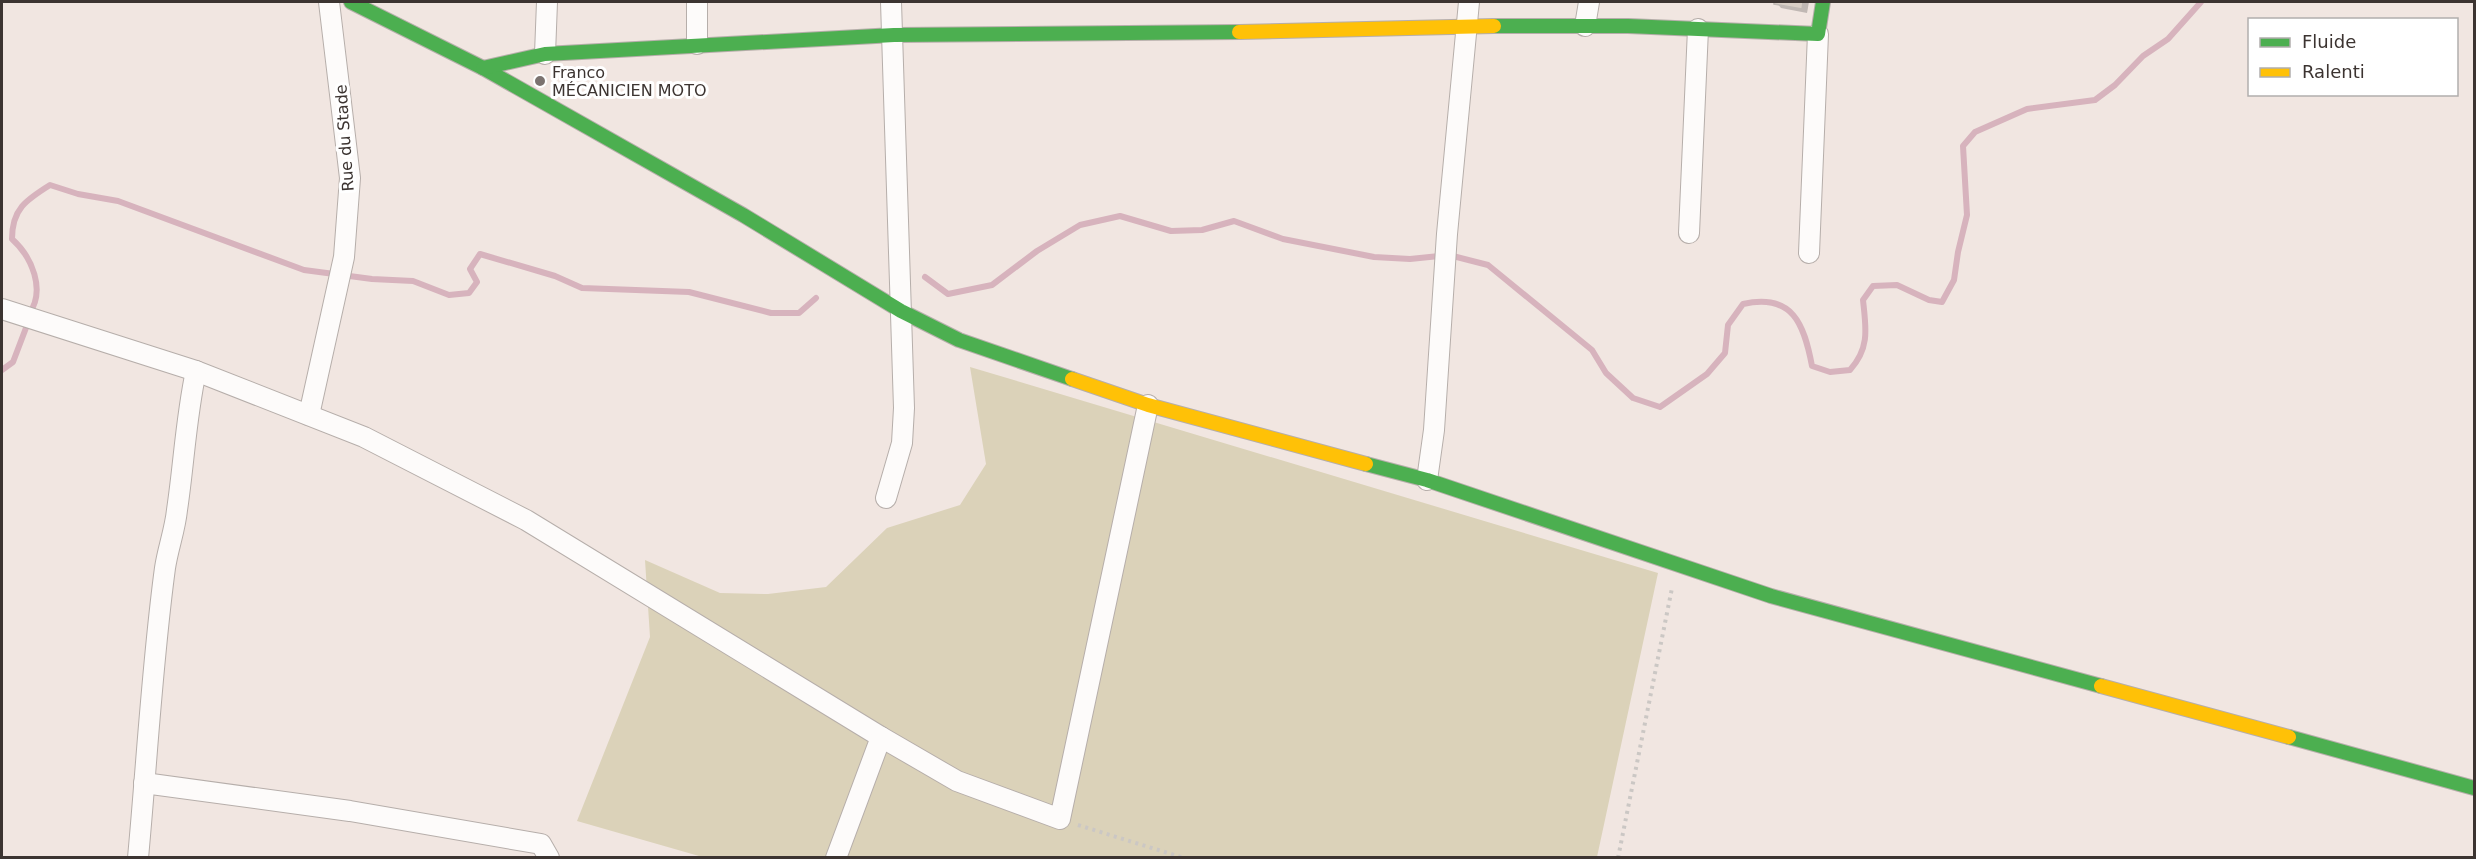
<svg xmlns="http://www.w3.org/2000/svg" width="2476" height="859" font-family="'DejaVu Sans',sans-serif">
<style>
.green{fill:#dbd2b9}
.shadow{fill:#0003}
.lines{fill:none;stroke-linecap:round;stroke-linejoin:round}
.stream{stroke:#d7b3bd;stroke-width:6}
.building{fill:#d9cfc6;stroke:#c0b9b4;stroke-width:1.5}
.street-casing{stroke:#b6aeaa;stroke-width:22}
.fast-casing{stroke:#b6aeaa;stroke-width:16}
.slow-casing{stroke:#b6aeaa;stroke-width:16}
.path{stroke:#cbc7c4;stroke-width:4;stroke-dasharray:3 4.5;stroke-linecap:butt}
.street{stroke:#fdfbfa;stroke-width:20}
.fast{stroke:#4caf50;stroke-width:14}
.slow{stroke:#ffc107;stroke-width:14}
.poi-dot{fill:#7b726f;stroke:#fff;stroke-width:2}
.labels{text-anchor:middle;stroke-width:6;stroke-linejoin:round;paint-order:stroke}
.poi-label{font-size:16px;fill:#3c3431;stroke:#fff;text-anchor:start}
.street-label{font-size:16px;fill:#3c3431;stroke:#fff}
</style>
<rect width="100%" height="100%" fill="#f1e6e1"/>
<polygon class="green" points="970,367 1658,573 1597,857 706,858 577,821 650,637 645,560 720,593 768,594 826,587 887,528 960,505 986,464"/>
<polygon class="shadow" points="1776,2 1809,2 1807,13 1781,8"/>
<g class="lines">
<g class="stream">
<path d="M925,277L948,294L992,285L1037,251L1080,225L1120,216L1171,231L1202,230L1234,221L1283,239L1374,257L1410,259L1449,255L1488,265L1592,350L1606,373L1633,398L1660,407L1707,374L1725,353L1728,325L1743,304C1793,293 1804,324 1812,366L1830,372L1850,370C1870,348 1866,328 1863,300L1873,286L1897,285L1929,300L1942,302L1954,280L1958,252L1967,215L1963,146L1975,132L2027,109L2095,100L2115,85L2143,56L2168,39L2201,2"/>
<path d="M29,314C46,290 32,257 12,239C12,209 26,200 50,185L78,194L118,201L304,270L372,279L413,281L449,295L469,293L477,282L470,269L480,254L555,276L582,288L689,292L771,313H799L816,298"/>
<polyline points="2,370 13,362 29,320"/>
</g>
</g>
<polygon class="building" points="1774,2 1803,2 1802,9 1774,4"/>
<g class="lines">
<g class="street-casing">
<g id="street">
<polyline points="1585,26 1589,2"/>
<polyline points="697,44 697,2"/>
<polyline points="545,54 547,2"/>
<polyline points="1689,233 1698,29"/>
<polyline points="1809,253 1818,34"/>
<polyline points="2,309 196,371 364,437 526,520 881,737 836,858"/>
<polyline points="309,415 344,257 350,178 329,2"/>
<polyline points="1427,480 1434,430 1447,234 1469,2"/>
<polyline points="886,498 902,443 904,408 891,2"/>
<polyline points="881,737 957,781 1060,819 1148,405"/>
<polyline points="144,783 350,811 541,844 549,858"/>
<path d="M138,858C147,761 152,664 165,568C168,548 175,530 177,510C184,463 186,417 196,371"/>
</g>
</g>
<g class="fast-casing">
<g id="fast">
<polyline points="351,2 483,68 743,215 901,311 959,340 1072,379"/>
<polyline points="1494,26 1628,26 1818,34 1823,2"/>
<polyline points="483,68 545,54 894,35 1239,32"/>
<polyline points="1366,464 1427,480 1771,596 2101,686"/>
<polyline points="2289,737 2474,788"/>
</g>
</g>
<g class="slow-casing">
<g id="slow">
<polyline points="1239,32 1494,26"/>
<polyline points="1072,379 1148,405 1366,464"/>
<polyline points="2101,686 2289,737"/>
</g>
</g>
<g class="path">
<polyline points="1078,825 1184,858"/>
<polyline points="1618,858 1672,588"/>
</g>
<use href="#street" class="street"/>
<use href="#fast" class="fast"/>
<use href="#slow" class="slow"/>
</g>
<circle class="poi-dot" cx="540" cy="81" r="6"/>
<g class="labels">
<g class="poi-label">
<text x="552" y="78">Franco<tspan x="552" dy="18">MÉCANICIEN MOTO</tspan></text>
</g>
<g class="street-label">
<text transform="translate(344 138) rotate(-94)" y="6">Rue du Stade</text>
</g>
</g>
<rect width="2476" height="859" fill="none" stroke="#3c3431" stroke-width="6"/>
<rect x="2248" y="18" width="210" height="78" fill="#ffffff" stroke="#b1aead" stroke-width="1.5"/>
<rect x="2260" y="38" width="30" height="9" fill="#4caf50" stroke="#b1aead" stroke-width="1.5"/>
<text x="2302" y="48" font-size="18" fill="#3c3431">Fluide</text>
<rect x="2260" y="68" width="30" height="9" fill="#ffc107" stroke="#b1aead" stroke-width="1.5"/>
<text x="2302" y="78" font-size="18" fill="#3c3431">Ralenti</text>
</svg>
